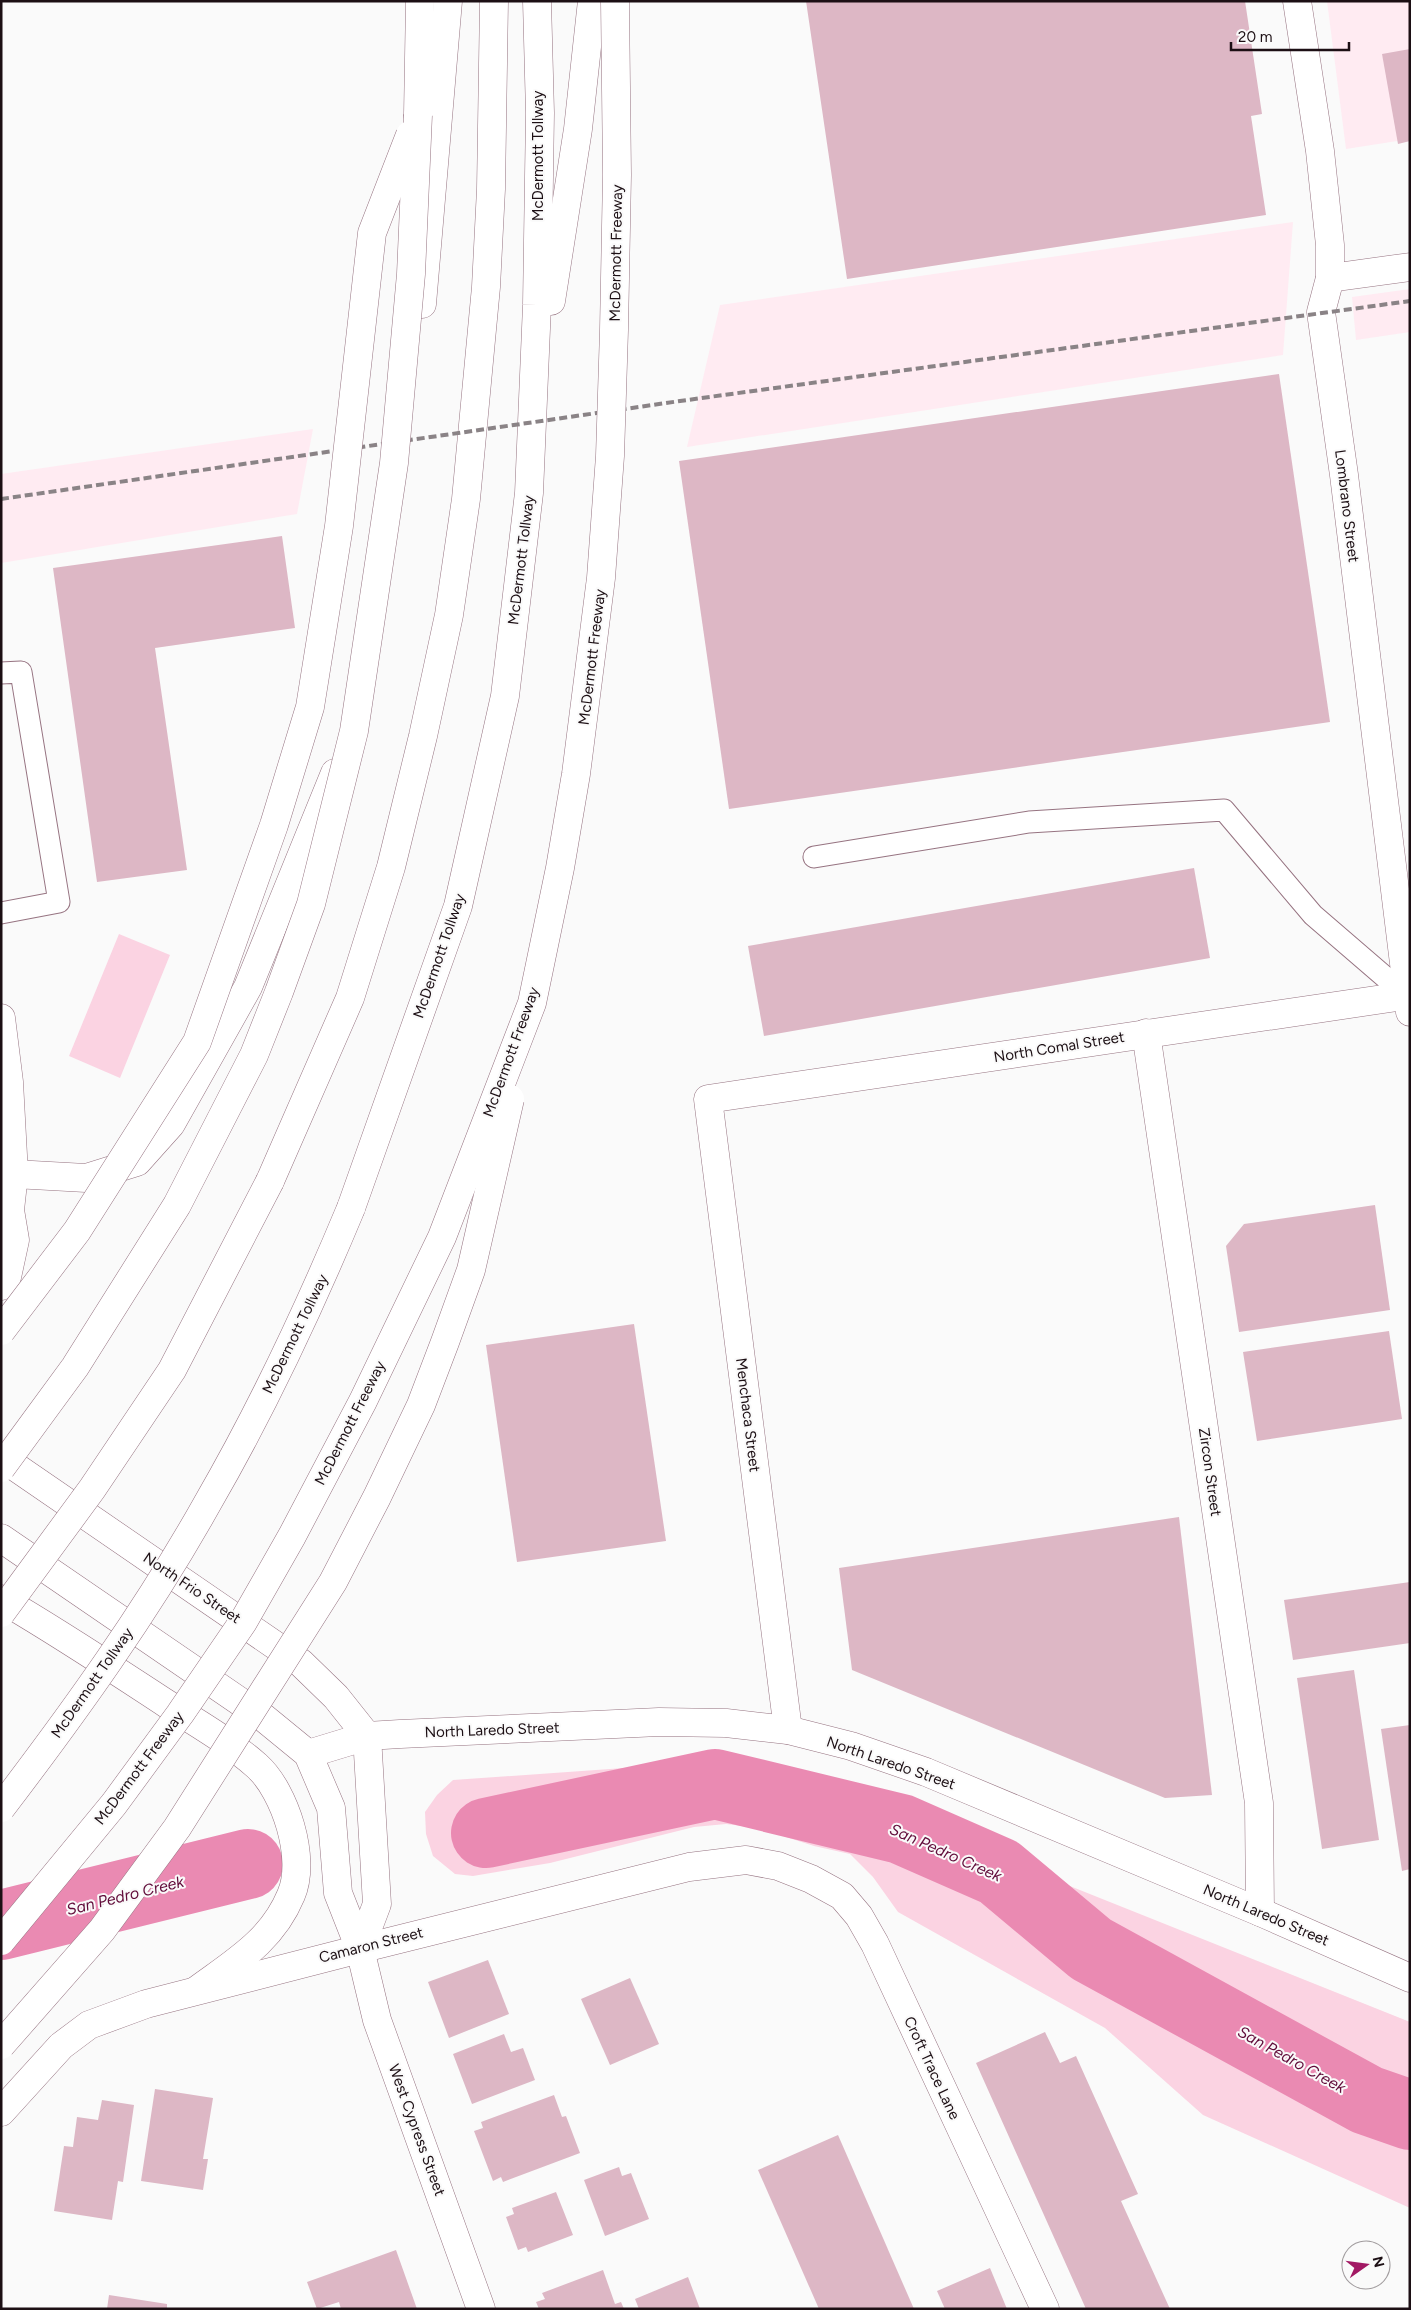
<svg xmlns="http://www.w3.org/2000/svg" width="1411" height="2310" font-family="Figtree,sans-serif">
<style>
.built{fill:#ffebf2}
.green{fill:#fbd3e2}
.lines{fill:none;stroke-linecap:round;stroke-linejoin:round}
.river{stroke:#ea8ab2;stroke-width:70}
.building{fill:#ddb7c5}
.service-casing{stroke:#967381;stroke-width:23}
.minor-casing{stroke:#967381;stroke-width:29}
.tertiary-casing{stroke:#967381;stroke-width:29}
.secondary-casing{stroke:#967381;stroke-width:29}
.motorway-casing{stroke:#967381;stroke-width:29}
.service{stroke:#fff;stroke-width:21}
.minor{stroke:#fff;stroke-width:28}
.tertiary{stroke:#fff;stroke-width:28}
.secondary{stroke:#fff;stroke-width:28}
.motorway{stroke:#fff;stroke-width:28}
.rail{stroke:#8a8386;stroke-width:4;stroke-dasharray:8 4;stroke-linecap:butt}
.motorway-bridge-casing{stroke:#967381;stroke-width:29;stroke-linecap:butt}
.motorway-bridge{stroke:#fff;stroke-width:28}
.labels{text-anchor:middle;stroke-width:4;stroke-linejoin:round;paint-order:stroke}
.street-label{font-size:15px;fill:#1c0f14;stroke:#fafafa}
.water-label{font-size:16px;font-style:italic;fill:#610c3a;stroke:#fafafa}
</style>
<rect width="100%" height="100%" fill="#fafafa"/>
<g class="built">
<polygon points="1327,1 1410,1 1410,139 1346,149"/>
<polygon points="1293,222 1283,355 687,447 720,305"/>
<polygon points="1410,289 1410,332 1356,340 1352,297"/>
<polygon points="313,429 297,514 1,563 1,474"/>
</g>
<g class="green">
<polygon points="119,934 170,955 120,1078 69,1056"/>
<polygon points="624,1768 728,1768 807,1781 1410,2022 1410,2208 1203,2115 1105,2028 898,1912 873,1877 850,1854 814,1846 758,1828 726,1824 694,1827 550,1863 473,1876 455,1874 433,1856 426,1834 425,1812 437,1795 453,1780"/>
</g>
<g class="lines">
<g class="river">
<polyline points="486,1833 715,1784 901,1829 999,1872 1091,1949 1367,2100 1410,2115"/>
<polyline points="1,1925 248,1864"/>
</g>
</g>
<g class="building">
<polygon points="806,1 1245,1 1262,114 1251,116 1266,215 847,279"/>
<polygon points="1410,49 1410,141 1398,144 1382,54"/>
<polygon points="1279,374 1330,722 729,809 679,461"/>
<polygon points="282,536 295,628 155,648 187,870 97,882 53,568"/>
<polygon points="1194,868 1210,958 764,1036 748,946"/>
<polygon points="1375,1205 1390,1310 1239,1332 1226,1246 1244,1224"/>
<polygon points="634,1324 666,1541 517,1562 486,1345"/>
<polygon points="1389,1331 1402,1419 1257,1441 1243,1352"/>
<polygon points="1179,1517 1212,1795 1165,1798 852,1670 839,1568"/>
<polygon points="1410,1582 1410,1643 1293,1660 1284,1600"/>
<polygon points="1354,1670 1379,1840 1322,1849 1297,1678"/>
<polygon points="1410,1725 1410,1869 1402,1871 1381,1729"/>
<polygon points="488,1960 509,2014 449,2038 428,1982"/>
<polygon points="630,1978 659,2044 610,2065 581,1999"/>
<polygon points="1045,2032 1060,2063 1076,2056 1138,2194 1121,2201 1170,2309 1086,2309 976,2063"/>
<polygon points="504,2034 511,2052 523,2048 535,2080 472,2104 453,2054"/>
<polygon points="155,2089 213,2098 203,2159 208,2159 203,2190 141,2181"/>
<polygon points="554,2095 562,2117 566,2116 580,2153 503,2182 501,2177 493,2181 474,2131 483,2128 481,2122"/>
<polygon points="102,2100 134,2105 123,2182 118,2181 112,2220 54,2211 64,2146 73,2147 77,2117 98,2120"/>
<polygon points="838,2135 914,2309 819,2309 758,2170"/>
<polygon points="619,2167 622,2176 631,2173 649,2219 605,2236 584,2180"/>
<polygon points="556,2192 573,2235 528,2252 526,2247 518,2250 506,2217 514,2214 512,2208"/>
<polygon points="396,2250 417,2309 341,2309 339,2302 317,2309 307,2282"/>
<polygon points="990,2268 1007,2309 945,2309 937,2291"/>
<polygon points="603,2270 615,2304 621,2302 624,2309 539,2309 536,2302 545,2299 542,2293"/>
<polygon points="688,2277 700,2309 639,2309 635,2299"/>
<polygon points="109,2295 167,2304 167,2309 107,2309"/>
</g>
<g class="lines">
<g class="service-casing">
<g id="service">
<polyline points="1,673 21,672 59,902 1,913"/>
<polyline points="814,857 1029,822 1224,810 1313,915 1407,996"/>
</g>
</g>
<g class="minor-casing">
<g id="minor">
<polyline points="1297,1 1320,151 1330,245 1330,278 1321,312 1344,475 1410,1012"/>
<polyline points="1330,278 1410,267"/>
<polyline points="1146,1033 1259,1803 1260,1912"/>
<polyline points="788,1730 708,1099 1410,995"/>
<polyline points="481,2309 377,2020 360,1949 689,1867 746,1860 778,1866 811,1879 842,1896 859,1916 875,1944 1045,2309"/>
</g>
</g>
<g class="tertiary-casing">
<polyline id="tertiary" points="1,1018 9,1082 14,1174 10,1210 15,1240 7,1277 1,1286"/>
</g>
<g class="secondary-casing">
<g id="secondary">
<polyline points="1,1457 301,1663 336,1697 367,1736"/>
<polyline points="1,1538 264,1718 308,1754 331,1808 338,1893 360,1949"/>
<path d="M1,1599C58,1632 112,1668 167,1704C197,1723 230,1742 257,1766C285,1791 307,1859 291,1895C272,1941 235,1962 197,1990"/>
<polyline points="308,1754 367,1736 400,1734 659,1722 726,1723 788,1730 851,1746 926,1772 1260,1912 1410,1978"/>
<polyline points="360,1949 377,1904 367,1736"/>
<polyline points="1,2112 61,2046 89,2025 146,2004 360,1949"/>
</g>
</g>
<g class="motorway-casing">
<g id="motorway">
<polyline points="418,115 420,1"/>
<polyline points="551,301 578,129 592,1"/>
<polyline points="422,304 448,1"/>
<polyline points="14,1174 86,1178 137,1162 171,1124 248,987 335,773"/>
<polyline points="270,1181 350,998 391,867 423,736 449,615 466,499 486,287 491,189 494,1"/>
<polyline points="351,1208 458,906 505,696 529,493 537,305 540,113 537,1"/>
</g>
</g>
<use href="#service" class="service"/>
<use href="#minor" class="minor"/>
<use href="#tertiary" class="tertiary"/>
<use href="#secondary" class="secondary"/>
<use href="#motorway" class="motorway"/>
<polyline class="rail" points="1,499 680,401 1410,301"/>
<g class="motorway-bridge-casing">
<g id="motorway-bridge">
<polyline points="1,1331 77,1231 197,1042 274,825 310,707 339,526 372,233 410,135"/>
<polyline points="1,1468 75,1367 177,1205 254,1055 279,992 311,904 354,731 394,463 411,274 418,115"/>
<polyline points="1,1613 92,1489 172,1370 270,1181"/>
<path d="M1,1808C75,1711 147,1611 207,1504C262,1409 309,1309 351,1208"/>
<polyline points="1,1941 114,1804 180,1714 243,1622 292,1536 363,1401 442,1237 532,1003 560,868 576,774 601,578 610,456 614,330 617,175 615,1"/>
<polyline points="1,2045 102,1930 177,1828 333,1582 377,1497 421,1405 445,1342 471,1270 510,1099"/>
</g>
</g>
<use href="#motorway-bridge" class="motorway-bridge"/>
</g>
<g class="labels">
<g class="street-label">
<text transform="translate(538 156) rotate(-90)" y="5">McDermott Tollway</text>
<text transform="translate(616 253) rotate(-89)" y="5">McDermott Freeway</text>
<text transform="translate(1347 506) rotate(83)" y="5">Lombrano Street</text>
<text transform="translate(521 560) rotate(-83)" y="5">McDermott Tollway</text>
<text transform="translate(592 657) rotate(-83)" y="5">McDermott Freeway</text>
<text transform="translate(439 956) rotate(-71)" y="5">McDermott Tollway</text>
<text transform="translate(1059 1047) rotate(-9)" y="5">North Comal Street</text>
<text transform="translate(511 1052) rotate(-70)" y="5">McDermott Freeway</text>
<text transform="translate(295 1334) rotate(-64)" y="5">McDermott Tollway</text>
<text transform="translate(748 1415) rotate(83)" y="5">Menchaca Street</text>
<text transform="translate(350 1423) rotate(-63)" y="5">McDermott Freeway</text>
<text transform="translate(1210 1472) rotate(82)" y="5">Zircon Street</text>
<text transform="translate(192 1588) rotate(34)" y="5">North Frio Street</text>
<text transform="translate(92 1683) rotate(-55)" y="5">McDermott Tollway</text>
<text transform="translate(492 1730) rotate(-2)" y="5">North Laredo Street</text>
<text transform="translate(891 1763) rotate(19)" y="5">North Laredo Street</text>
<text transform="translate(139 1768) rotate(-53)" y="5">McDermott Freeway</text>
<text transform="translate(1266 1915) rotate(23)" y="5">North Laredo Street</text>
<text transform="translate(371 1945) rotate(-14)" y="5">Camaron Street</text>
<text transform="translate(932 2068) rotate(65)" y="5">Croft Trace Lane</text>
<text transform="translate(417 2130) rotate(70)" y="5">West Cypress Street</text>
</g>
<g class="water-label">
<text transform="translate(946 1852) rotate(24)" y="6">San Pedro Creek</text>
<text transform="translate(125 1895) rotate(-14)" y="6">San Pedro Creek</text>
<text transform="translate(1292 2059) rotate(29)" y="6">San Pedro Creek</text>
</g>
</g>
<rect width="1411" height="2310" fill="none" stroke="#1c0f14" stroke-width="5"/>
<g transform="translate(1366 2265) rotate(76)"><circle r="24" fill="#fafafa" stroke="#a19c9e"/>
<path d="M0-4L9 19L0 12L-9 19Z" fill="#a21964"/>
<text y="-8" font-size="14" font-weight="bold" text-anchor="middle" fill="#1c0f14">N</text>
</g>
<path d="M1231 42v8h118v-8" fill="none" stroke="#1c0f14" stroke-width="2.5"/>
<text x="1238" y="42" font-size="15" fill="#1c0f14" stroke="#fafafa" stroke-width="4" paint-order="stroke">20 m</text>
</svg>
